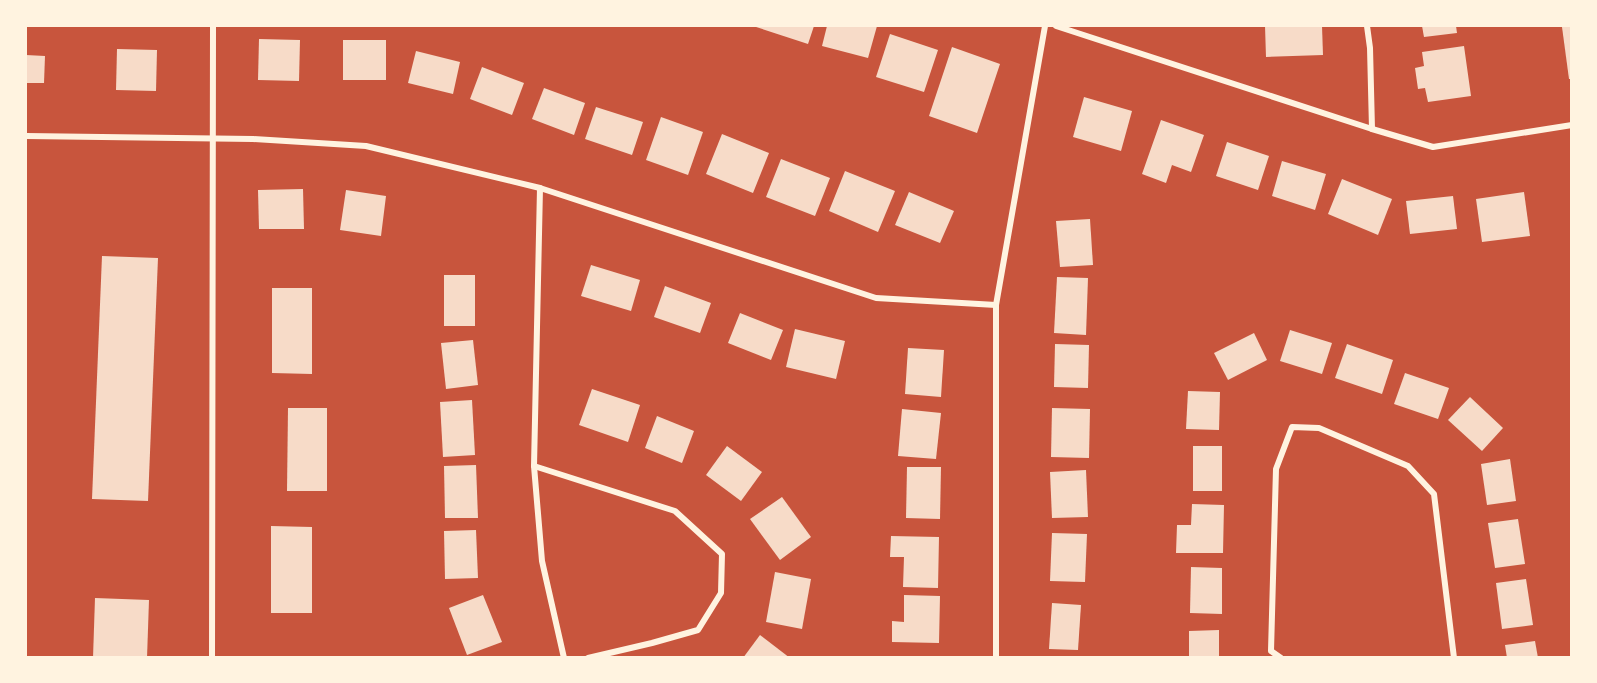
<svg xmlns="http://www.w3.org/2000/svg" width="1597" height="683" font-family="Signika,sans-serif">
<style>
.building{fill:#f7dbc8}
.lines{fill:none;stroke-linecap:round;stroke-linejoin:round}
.minor{stroke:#fff3e0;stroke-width:6}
</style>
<rect width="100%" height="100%" fill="#c8553d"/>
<g class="building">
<polygon points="753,26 814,26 808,44"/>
<polygon points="827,26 877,26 868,58 822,46"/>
<polygon points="1265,26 1322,26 1323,55 1266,57"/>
<polygon points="1422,26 1456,26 1457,33 1424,37"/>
<polygon points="1572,26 1572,79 1569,79 1562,27"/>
<polygon points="890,34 938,50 924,92 876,77"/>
<polygon points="259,39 300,40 299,81 258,80"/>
<rect x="343" y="40" width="43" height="40"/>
<polygon points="1464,46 1471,96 1428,102 1425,88 1418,89 1415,68 1424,66 1422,52"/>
<polygon points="952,47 1000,64 977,133 929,116"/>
<polygon points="117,49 157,50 156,91 116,90"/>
<polygon points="416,51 460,62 453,94 408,83"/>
<polygon points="26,55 45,56 44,83 26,83"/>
<polygon points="482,67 524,83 512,115 470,99"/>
<polygon points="544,88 585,103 574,135 532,119"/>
<polygon points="1084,97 1132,111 1121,151 1073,137"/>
<polygon points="596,107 643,122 632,155 585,139"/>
<polygon points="661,117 703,132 688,175 646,160"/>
<polygon points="1161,120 1204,135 1191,172 1172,165 1166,183 1142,174"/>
<polygon points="722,134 769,153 753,193 706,174"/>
<polygon points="1227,142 1269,156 1258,190 1216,176"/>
<polygon points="781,159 830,178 815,216 766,197"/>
<polygon points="1282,161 1326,174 1315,210 1272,196"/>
<polygon points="845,171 895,191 878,232 829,211"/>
<polygon points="1342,179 1392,199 1378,235 1328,214"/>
<polygon points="303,189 304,229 259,229 258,190"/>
<polygon points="346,190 386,196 381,236 340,230"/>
<polygon points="909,192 954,211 940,243 895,225"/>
<polygon points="1524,192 1530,236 1482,242 1476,199"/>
<polygon points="1453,196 1457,229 1410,234 1406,201"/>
<polygon points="1090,219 1093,265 1060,267 1056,221"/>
<polygon points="102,256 158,258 148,501 92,499"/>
<polygon points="591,265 640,280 631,311 581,296"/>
<rect x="444" y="275" width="31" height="51"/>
<polygon points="1057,277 1088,278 1086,335 1054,333"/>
<polygon points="665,286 711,303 700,333 654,317"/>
<polygon points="272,288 312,288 312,374 272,373"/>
<polygon points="740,313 783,330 771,360 728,343"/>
<polygon points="795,329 845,341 836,379 786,367"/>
<polygon points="1290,330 1332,343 1322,374 1280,361"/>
<polygon points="1254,333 1267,360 1228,380 1214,353"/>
<polygon points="473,340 478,385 446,389 441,343"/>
<polygon points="1055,344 1089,345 1088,388 1054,387"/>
<polygon points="1347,344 1393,360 1382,394 1335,378"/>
<polygon points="908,348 944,350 941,397 905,394"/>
<polygon points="1405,373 1449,388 1438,419 1394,404"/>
<polygon points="592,389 640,405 628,442 579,425"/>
<polygon points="1188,391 1220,392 1219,430 1186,429"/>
<polygon points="1470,397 1503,428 1482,451 1448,420"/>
<polygon points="472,400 475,455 443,457 440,402"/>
<polygon points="288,408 327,408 327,491 287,491"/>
<polygon points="1052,408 1090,409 1089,458 1051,457"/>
<polygon points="902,409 941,413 936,459 898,456"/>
<polygon points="657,416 694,431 682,463 645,448"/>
<polygon points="727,446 762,472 741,501 706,475"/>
<rect x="1193" y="446" width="29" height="45"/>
<polygon points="1510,459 1516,501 1487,505 1481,464"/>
<polygon points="476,465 478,518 445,518 444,466"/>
<polygon points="907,467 941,467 940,519 906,518"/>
<polygon points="1086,470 1088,517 1052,518 1050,472"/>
<polygon points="782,497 811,537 780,560 750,519"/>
<polygon points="1192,504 1224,505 1223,553 1176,553 1177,525 1191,525"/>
<polygon points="1518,519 1525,564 1495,568 1488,523"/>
<polygon points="271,526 312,527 312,613 271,613"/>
<polygon points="476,530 478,578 445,579 444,531"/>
<polygon points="1052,533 1087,534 1085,582 1050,581"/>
<polygon points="891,536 939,537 938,588 903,587 904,557 890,557"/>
<polygon points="1191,567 1222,568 1222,614 1190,613"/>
<polygon points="775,572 811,579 802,629 766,622"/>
<polygon points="1526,579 1533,625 1502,629 1496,583"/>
<polygon points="483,595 502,642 467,655 449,608"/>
<polygon points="904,595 940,596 939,643 892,642 892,621 904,622"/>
<polygon points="95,598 149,600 147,658 93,658"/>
<polygon points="1052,603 1081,605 1078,650 1049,649"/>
<polygon points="1219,630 1219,658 1189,658 1189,631"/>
<polygon points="760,635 790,658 743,658"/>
<polygon points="1535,641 1538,658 1507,658 1505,645"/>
</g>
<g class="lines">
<g class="minor">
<polyline points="1056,26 1372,129 1433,147 1572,125"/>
<polyline points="1367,26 1370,48 1372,129"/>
<polyline points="26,136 253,139 366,146 540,188 876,298 996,305"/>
<polyline points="540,188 534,466 542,561 564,658"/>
<polyline points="534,466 675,511 722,554 721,593 698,630 652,643 588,658"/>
<polyline points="212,658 213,26"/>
<polyline points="996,658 996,305 1045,26"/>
<polyline points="1281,658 1271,651 1276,469 1292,427 1319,428 1408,466 1434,494 1454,658"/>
</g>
</g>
<rect width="1597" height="683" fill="none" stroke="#fff3e0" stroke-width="54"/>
</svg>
